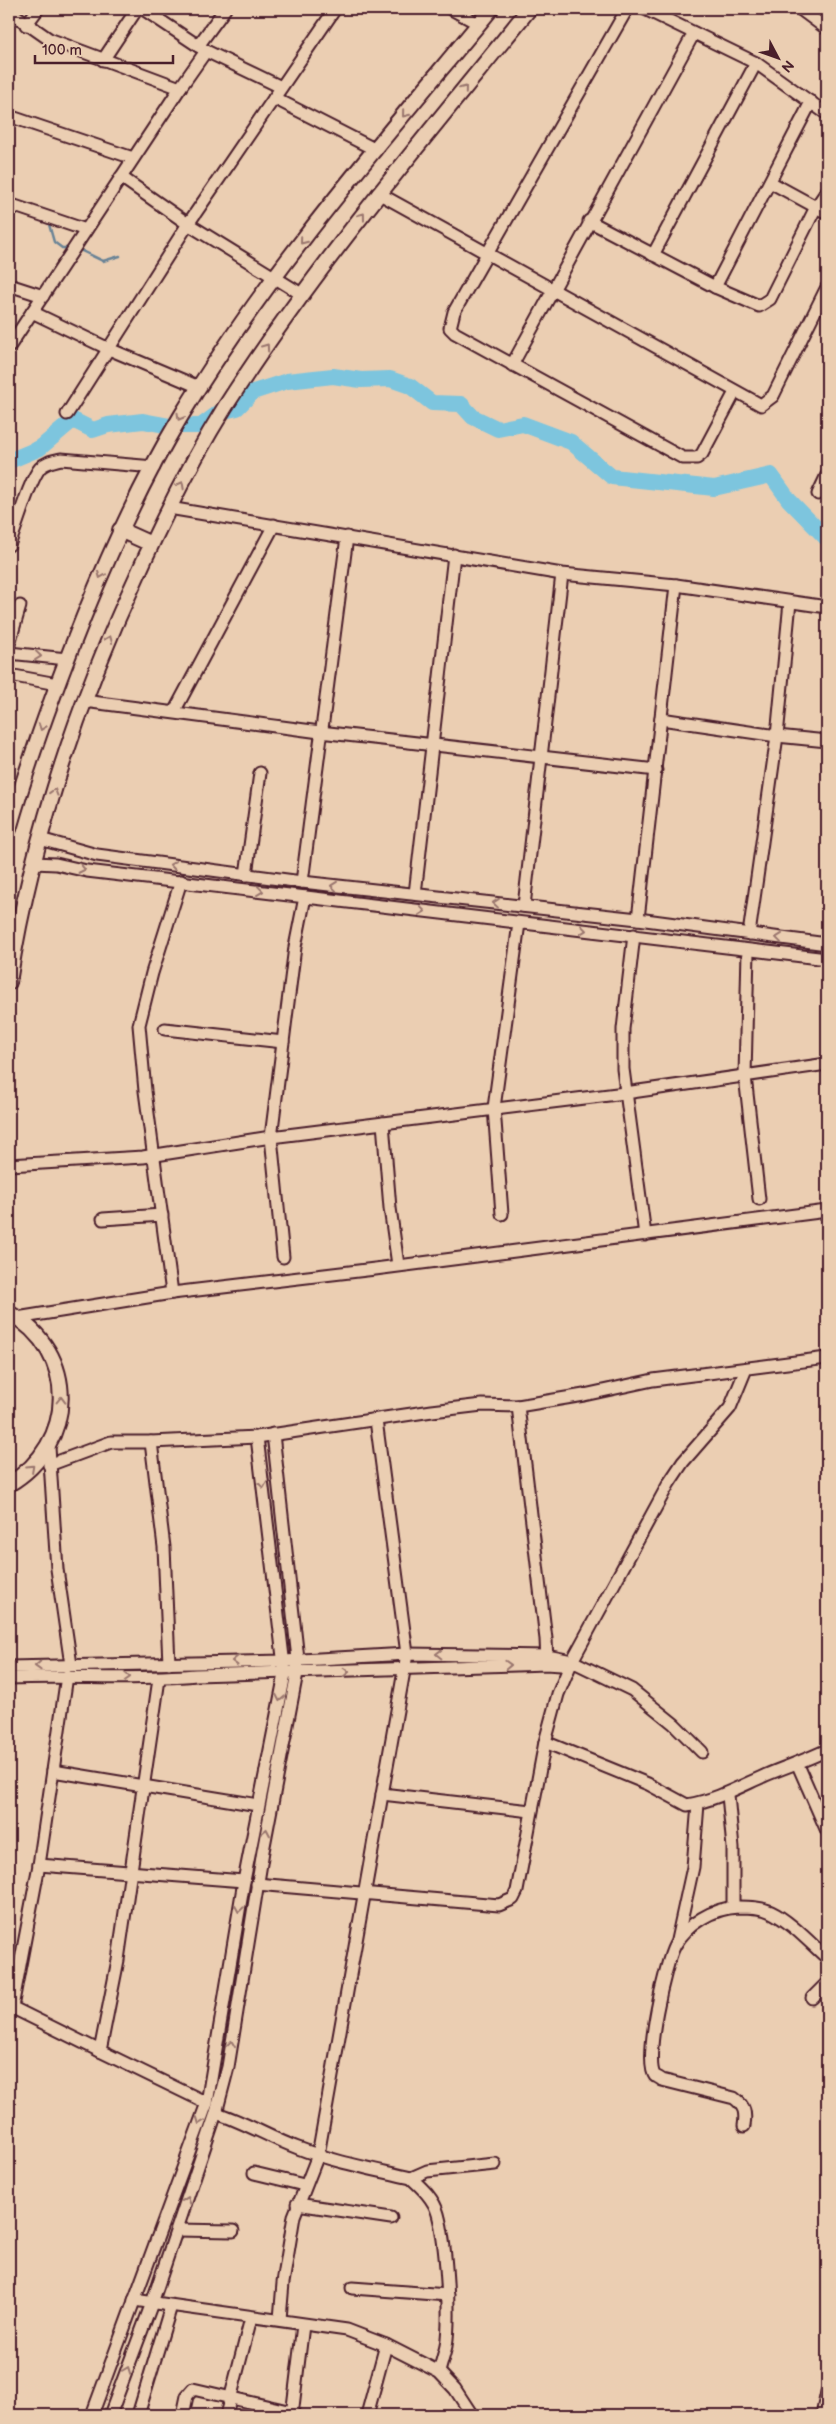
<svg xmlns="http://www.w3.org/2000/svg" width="836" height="2424" font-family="'Balsamiq Sans',sans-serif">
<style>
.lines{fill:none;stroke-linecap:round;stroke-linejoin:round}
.stream{stroke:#698396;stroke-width:2.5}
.river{stroke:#7dc5de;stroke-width:16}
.minor-casing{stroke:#4a1f2b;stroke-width:15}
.major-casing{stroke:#4a1f2b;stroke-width:18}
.minor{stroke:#ebceb2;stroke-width:11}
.major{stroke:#ebceb2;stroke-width:14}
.oneway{stroke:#9a766e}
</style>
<rect width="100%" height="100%" fill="#ebceb2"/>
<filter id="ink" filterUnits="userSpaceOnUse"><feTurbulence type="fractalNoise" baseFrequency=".02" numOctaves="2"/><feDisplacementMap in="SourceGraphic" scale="10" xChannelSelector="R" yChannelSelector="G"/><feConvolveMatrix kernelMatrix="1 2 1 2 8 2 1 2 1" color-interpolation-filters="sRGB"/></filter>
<g filter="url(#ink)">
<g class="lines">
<g class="stream">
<polyline points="9,213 22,213"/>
<polyline points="48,221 54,242 62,248 70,248"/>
<polyline points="78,249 103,261 120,256"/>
</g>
<polyline class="river" points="9,461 40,448 73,420 93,430 108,425 143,421 170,426 201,426 220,412 237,408 253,392 287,381 333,376 361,380 390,379 410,386 432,403 461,404 473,417 498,429 523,424 571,442 612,477 714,488 771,475 789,500 827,539"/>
<g class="minor-casing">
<g id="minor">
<polyline points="143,9 206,51 281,87"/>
<polyline points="451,9 479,24"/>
<polyline points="627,9 454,312 450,328 455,333 683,458 697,458 702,454 735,392"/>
<polyline points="645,9 756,63 827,114"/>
<polyline points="800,9 827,29"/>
<polyline points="9,11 49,39 180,88 9,347"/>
<polyline points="26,25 38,9"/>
<polyline points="198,46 225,9"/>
<polyline points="103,60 137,9"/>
<polyline points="180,88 206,51"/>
<polyline points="274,98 376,150"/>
<polyline points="9,116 133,158"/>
<polyline points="121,177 188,224 303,295"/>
<polyline points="770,182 827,213"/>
<polyline points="378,193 761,405 773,396 827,287"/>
<polyline points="9,204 86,230"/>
<polyline points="589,221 715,287 759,306 770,299 816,207 827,191"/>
<polyline points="653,255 756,63"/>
<polyline points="9,285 43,296"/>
<polyline points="715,287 811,102"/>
<polyline points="32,312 109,349 199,387"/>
<polyline points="512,365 694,33"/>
<polyline points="67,414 188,224 335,9"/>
<polyline points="818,494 827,475"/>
<polyline points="169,508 562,574 676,585 827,607"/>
<path d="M9,545C17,526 29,481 40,468C45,462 53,461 61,459L154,467"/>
<polyline points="9,644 20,606"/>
<polyline points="9,653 67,659"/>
<polyline points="9,675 57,684"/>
<polyline points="84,701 320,732 656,770"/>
<polyline points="174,712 274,525"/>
<polyline points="661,719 777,736 827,741"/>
<polyline points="40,839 97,855 302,882 638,919 827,944"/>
<polyline points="34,863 56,864 87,871 827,959"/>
<polyline points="246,875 260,773"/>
<polyline points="302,882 347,537"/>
<polyline points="415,894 454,555"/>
<polyline points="305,897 295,947 271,1137 625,1093 827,1064"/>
<polyline points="524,906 562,574"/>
<polyline points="638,919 676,585"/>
<polyline points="749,934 777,736 790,602"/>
<polyline points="634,935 623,1029 623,1069 645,1235"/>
<polyline points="748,951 745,1076 759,1199"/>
<polyline points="165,1029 283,1042"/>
<polyline points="383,1123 390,1208 398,1265"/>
<polyline points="9,1165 143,1157 271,1137 283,1257"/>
<polyline points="502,1214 494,1108 519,923"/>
<polyline points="103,1219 162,1215"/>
<polyline points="172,1293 145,1091 139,1025 152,973 181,881"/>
<polyline points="17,1318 172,1293 375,1269 827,1211"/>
<polyline points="518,1406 546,1639 547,1662"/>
<polyline points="49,1447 57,1569 71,1665"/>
<polyline points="49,1465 111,1442 151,1442"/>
<polyline points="169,1664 164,1547 151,1442 257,1437 432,1411 482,1405 518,1406 584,1395 653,1380 827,1358"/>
<polyline points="9,1667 284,1661 407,1654 547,1656 572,1661 632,1690 674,1724 702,1752"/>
<path d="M9,1678C71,1675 134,1681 196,1675L546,1664L561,1665"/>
<polyline points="159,1679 118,1960 100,2051 207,2103"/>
<path d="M545,1742L648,1784L687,1805C716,1800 739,1787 766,1775C787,1766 807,1760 827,1750"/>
<polyline points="798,1765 827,1831"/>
<polyline points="53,1771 258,1805"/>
<polyline points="382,1794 531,1811"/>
<polyline points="728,1795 733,1848 733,1907"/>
<polyline points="39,1865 244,1881"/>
<polyline points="257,1884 499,1905 513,1899 517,1891 545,1742 558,1694 572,1661 669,1483 683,1462 730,1408 746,1369"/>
<polyline points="677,1940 693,1867 698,1804"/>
<polyline points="812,1998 827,1983"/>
<polyline points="9,2006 100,2051"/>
<polyline points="12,2007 39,1865 67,1676"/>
<path d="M216,2113C245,2122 270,2138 298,2148C334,2162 373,2169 411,2178C422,2188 434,2199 438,2214C446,2243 451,2317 446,2346C444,2355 441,2364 439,2372"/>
<path d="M744,2126C746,2113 745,2106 734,2098L662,2080C661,2079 656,2076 655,2076C643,2061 665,1963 675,1945C687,1924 713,1908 738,1907C749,1907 761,1907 771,1912C790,1921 811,1944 827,1958"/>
<polyline points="254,2173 304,2185"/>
<polyline points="411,2178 427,2171 495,2164"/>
<polyline points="297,2204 391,2218"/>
<polyline points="177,2230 233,2231"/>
<polyline points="352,2288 448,2295"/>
<polyline points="134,2300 347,2330 386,2345 439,2372 455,2389 472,2415"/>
<polyline points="280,2319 283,2283 294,2216 318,2155 407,1654 376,1420"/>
<polyline points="92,2415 207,2103 244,1881 285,1674 257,1437"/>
<polyline points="110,2415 152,2303 216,2113 228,2067 263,1851 297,1673 298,1659 273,1434"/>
<polyline points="138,2415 171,2306"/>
<polyline points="183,2415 187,2396 193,2389 292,2412"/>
<polyline points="226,2415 251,2318"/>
<polyline points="292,2415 303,2325"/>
<polyline points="367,2415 386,2345"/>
<polyline points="822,2415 827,2392"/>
</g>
</g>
<g class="major-casing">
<g id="major">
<polyline points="120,530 151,544"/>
<path d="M9,829C30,756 56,686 84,616C112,547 143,479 181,416C268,271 384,139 491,9"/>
<path d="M9,982C31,842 77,705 137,576C163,518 192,460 225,407C315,266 424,139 529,9"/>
<path d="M9,1313C79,1352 77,1444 9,1484"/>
</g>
</g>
<use href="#minor" class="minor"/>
<use href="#major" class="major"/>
</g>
<defs><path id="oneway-chevron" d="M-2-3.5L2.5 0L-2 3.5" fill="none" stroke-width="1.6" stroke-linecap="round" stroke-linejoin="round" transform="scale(1.25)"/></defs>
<g class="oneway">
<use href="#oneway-chevron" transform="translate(464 89) rotate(-51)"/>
<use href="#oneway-chevron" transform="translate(405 114) rotate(129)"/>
<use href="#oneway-chevron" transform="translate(362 216) rotate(-53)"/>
<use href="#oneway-chevron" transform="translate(303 241) rotate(129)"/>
<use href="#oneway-chevron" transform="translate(266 347) rotate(-55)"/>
<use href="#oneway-chevron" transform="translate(180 417) rotate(120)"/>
<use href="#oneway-chevron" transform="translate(181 485) rotate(-62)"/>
<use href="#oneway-chevron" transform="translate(101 575) rotate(112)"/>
<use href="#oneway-chevron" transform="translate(109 639) rotate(-68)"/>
<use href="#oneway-chevron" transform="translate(38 656) rotate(6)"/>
<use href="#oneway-chevron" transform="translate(42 727) rotate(109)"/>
<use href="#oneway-chevron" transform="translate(54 792) rotate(-73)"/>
<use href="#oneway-chevron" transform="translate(173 865) rotate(-172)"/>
<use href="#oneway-chevron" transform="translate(82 869) rotate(12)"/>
<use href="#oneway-chevron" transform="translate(334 886) rotate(-174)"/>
<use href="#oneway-chevron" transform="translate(260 891) rotate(7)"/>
<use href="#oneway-chevron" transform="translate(496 903) rotate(-174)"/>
<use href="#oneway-chevron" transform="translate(422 911) rotate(7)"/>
<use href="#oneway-chevron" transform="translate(583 930) rotate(7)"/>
<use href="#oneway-chevron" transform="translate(779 938) rotate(-173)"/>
<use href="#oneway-chevron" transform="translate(61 1400) rotate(-89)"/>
<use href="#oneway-chevron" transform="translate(31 1468) rotate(-43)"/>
<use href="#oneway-chevron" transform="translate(263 1485) rotate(83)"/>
<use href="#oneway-chevron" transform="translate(439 1654) rotate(-179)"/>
<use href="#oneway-chevron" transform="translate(235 1661) rotate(179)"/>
<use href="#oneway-chevron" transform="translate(508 1665) rotate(-2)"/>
<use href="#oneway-chevron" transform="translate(38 1666) rotate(178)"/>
<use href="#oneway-chevron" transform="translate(346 1672) rotate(-2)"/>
<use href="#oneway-chevron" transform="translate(127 1677) rotate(2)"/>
<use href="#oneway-chevron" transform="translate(280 1698) rotate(101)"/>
<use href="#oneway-chevron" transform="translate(266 1832) rotate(-79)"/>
<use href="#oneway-chevron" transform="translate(239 1909) rotate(99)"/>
<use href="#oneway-chevron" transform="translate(231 2044) rotate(-82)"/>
<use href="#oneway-chevron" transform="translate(200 2121) rotate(111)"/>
<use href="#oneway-chevron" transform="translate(187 2200) rotate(-71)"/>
<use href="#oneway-chevron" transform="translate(127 2370) rotate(-69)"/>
</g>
</g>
<rect width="836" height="2424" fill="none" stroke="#ebceb2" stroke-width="30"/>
<rect x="15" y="15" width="806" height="2394" fill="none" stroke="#4a1f2b" stroke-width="2" filter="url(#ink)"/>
<g transform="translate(778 58) rotate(131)" stroke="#ebceb2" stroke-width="4" paint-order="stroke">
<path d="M0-4L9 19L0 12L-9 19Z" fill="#4a1f2b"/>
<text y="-8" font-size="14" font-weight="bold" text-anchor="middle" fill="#4a1f2b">N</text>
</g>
<path d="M35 55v8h138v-8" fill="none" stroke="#4a1f2b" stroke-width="2.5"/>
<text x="42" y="55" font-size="15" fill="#4a1f2b" stroke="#ebceb2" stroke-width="4" paint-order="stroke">100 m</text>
</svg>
